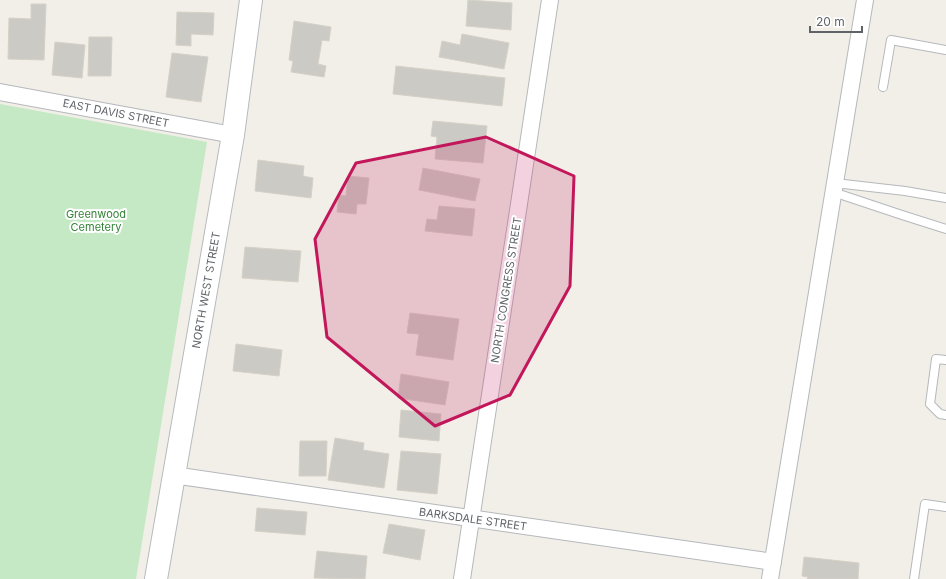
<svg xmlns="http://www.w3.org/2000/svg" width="946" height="579" font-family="Inter,sans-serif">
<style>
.green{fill:#c5e8c5}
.building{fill:#cccac5;stroke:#d6d1c6}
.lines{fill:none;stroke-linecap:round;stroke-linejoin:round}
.lane-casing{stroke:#b5b8bc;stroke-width:10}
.street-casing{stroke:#b5b8bc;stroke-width:18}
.secondary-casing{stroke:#b6babf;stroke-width:24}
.lane{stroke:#fff;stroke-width:8}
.street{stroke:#fff;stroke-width:16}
.secondary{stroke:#fff;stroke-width:22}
.marked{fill:#c2185b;fill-opacity:0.2;stroke:#c2185b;stroke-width:3;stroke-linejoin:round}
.labels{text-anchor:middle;stroke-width:4;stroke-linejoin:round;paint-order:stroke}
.street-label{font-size:11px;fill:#5f6368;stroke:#fff}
.park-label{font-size:11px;fill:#348238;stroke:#fff}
</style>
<rect width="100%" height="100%" fill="#f1efe8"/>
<polygon class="green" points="0,104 207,142 136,579 0,579"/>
<g class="building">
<polygon points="468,0 512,3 511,30 466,26"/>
<polygon points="31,4 46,4 44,60 8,59 9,18 31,19"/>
<polygon points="177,12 214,13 213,35 191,34 191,46 176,45"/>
<polygon points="294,21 331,27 329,41 322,40 318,64 326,66 324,77 291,72 293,61 289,60"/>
<polygon points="462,34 509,43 504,69 439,57 442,41 460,45"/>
<polygon points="89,37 112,37 111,76 88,76"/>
<polygon points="55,42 85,45 82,78 52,75"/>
<polygon points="172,53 208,57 201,102 166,97"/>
<polygon points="396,66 505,78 502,106 393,94"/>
<polygon points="433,121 487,126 483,163 435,159 437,137 431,136"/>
<polygon points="258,160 304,166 303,176 313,178 311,198 255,191"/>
<polygon points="423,168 480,179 475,201 419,190"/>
<polygon points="348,176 369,178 366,204 357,204 356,214 337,212 339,195 346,196"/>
<polygon points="439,206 475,209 472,236 425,231 427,219 437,220"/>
<polygon points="245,247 301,251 298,282 242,278"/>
<polygon points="410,313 459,319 453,360 416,355 419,334 407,333"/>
<polygon points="236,344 282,350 279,376 233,371"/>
<polygon points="401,374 449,382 445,405 398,398"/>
<polygon points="401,410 441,414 439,441 399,437"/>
<polygon points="335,438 364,443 363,450 389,454 384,488 328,480"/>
<polygon points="300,441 327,441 326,476 299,476"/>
<polygon points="401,451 441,454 437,494 397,490"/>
<polygon points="257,508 307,512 305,535 255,531"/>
<polygon points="389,524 425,530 420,560 383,553"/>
<polygon points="317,551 367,556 365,579 314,578"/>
<polygon points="804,557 859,563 858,579 807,579 808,577 802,576"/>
</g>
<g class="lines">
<g class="lane-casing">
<g id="lane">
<polyline points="883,87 891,40 946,50"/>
<polyline points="835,183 905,191 946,198"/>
<polyline points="833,192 902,215 946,229"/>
<polyline points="946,360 936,359 930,404 940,414 946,415"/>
<polyline points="914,579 925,504 946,507"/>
</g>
</g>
<g class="street-casing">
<g id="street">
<polyline points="0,92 233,135"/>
<polyline points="173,475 773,562"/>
<polyline points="462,579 550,0"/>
<polyline points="770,579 865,0"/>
</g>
</g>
<g class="secondary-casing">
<polyline id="secondary" points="156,579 233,135 251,0"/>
</g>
<use href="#lane" class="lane"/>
<use href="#street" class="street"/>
<use href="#secondary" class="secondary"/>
</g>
<path class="marked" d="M486,137L574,176L570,286L510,395L435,426L327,337L315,239L356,163Z"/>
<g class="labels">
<g class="street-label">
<text transform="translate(116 113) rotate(11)" y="4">EAST DAVIS STREET</text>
<text transform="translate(206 290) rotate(-80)" y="4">NORTH WEST STREET</text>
<text transform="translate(506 290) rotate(-81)" y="4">NORTH CONGRESS STREET</text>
<text transform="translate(473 519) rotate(8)" y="4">BARKSDALE STREET</text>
</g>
<g class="park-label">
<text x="96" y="218">Greenwood<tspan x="96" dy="13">Cemetery</tspan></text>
</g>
</g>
<path d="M810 26v6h52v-6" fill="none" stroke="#5f6368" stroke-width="2"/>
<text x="816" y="26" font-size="12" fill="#5f6368" stroke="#ffffff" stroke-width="3" paint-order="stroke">20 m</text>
</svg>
